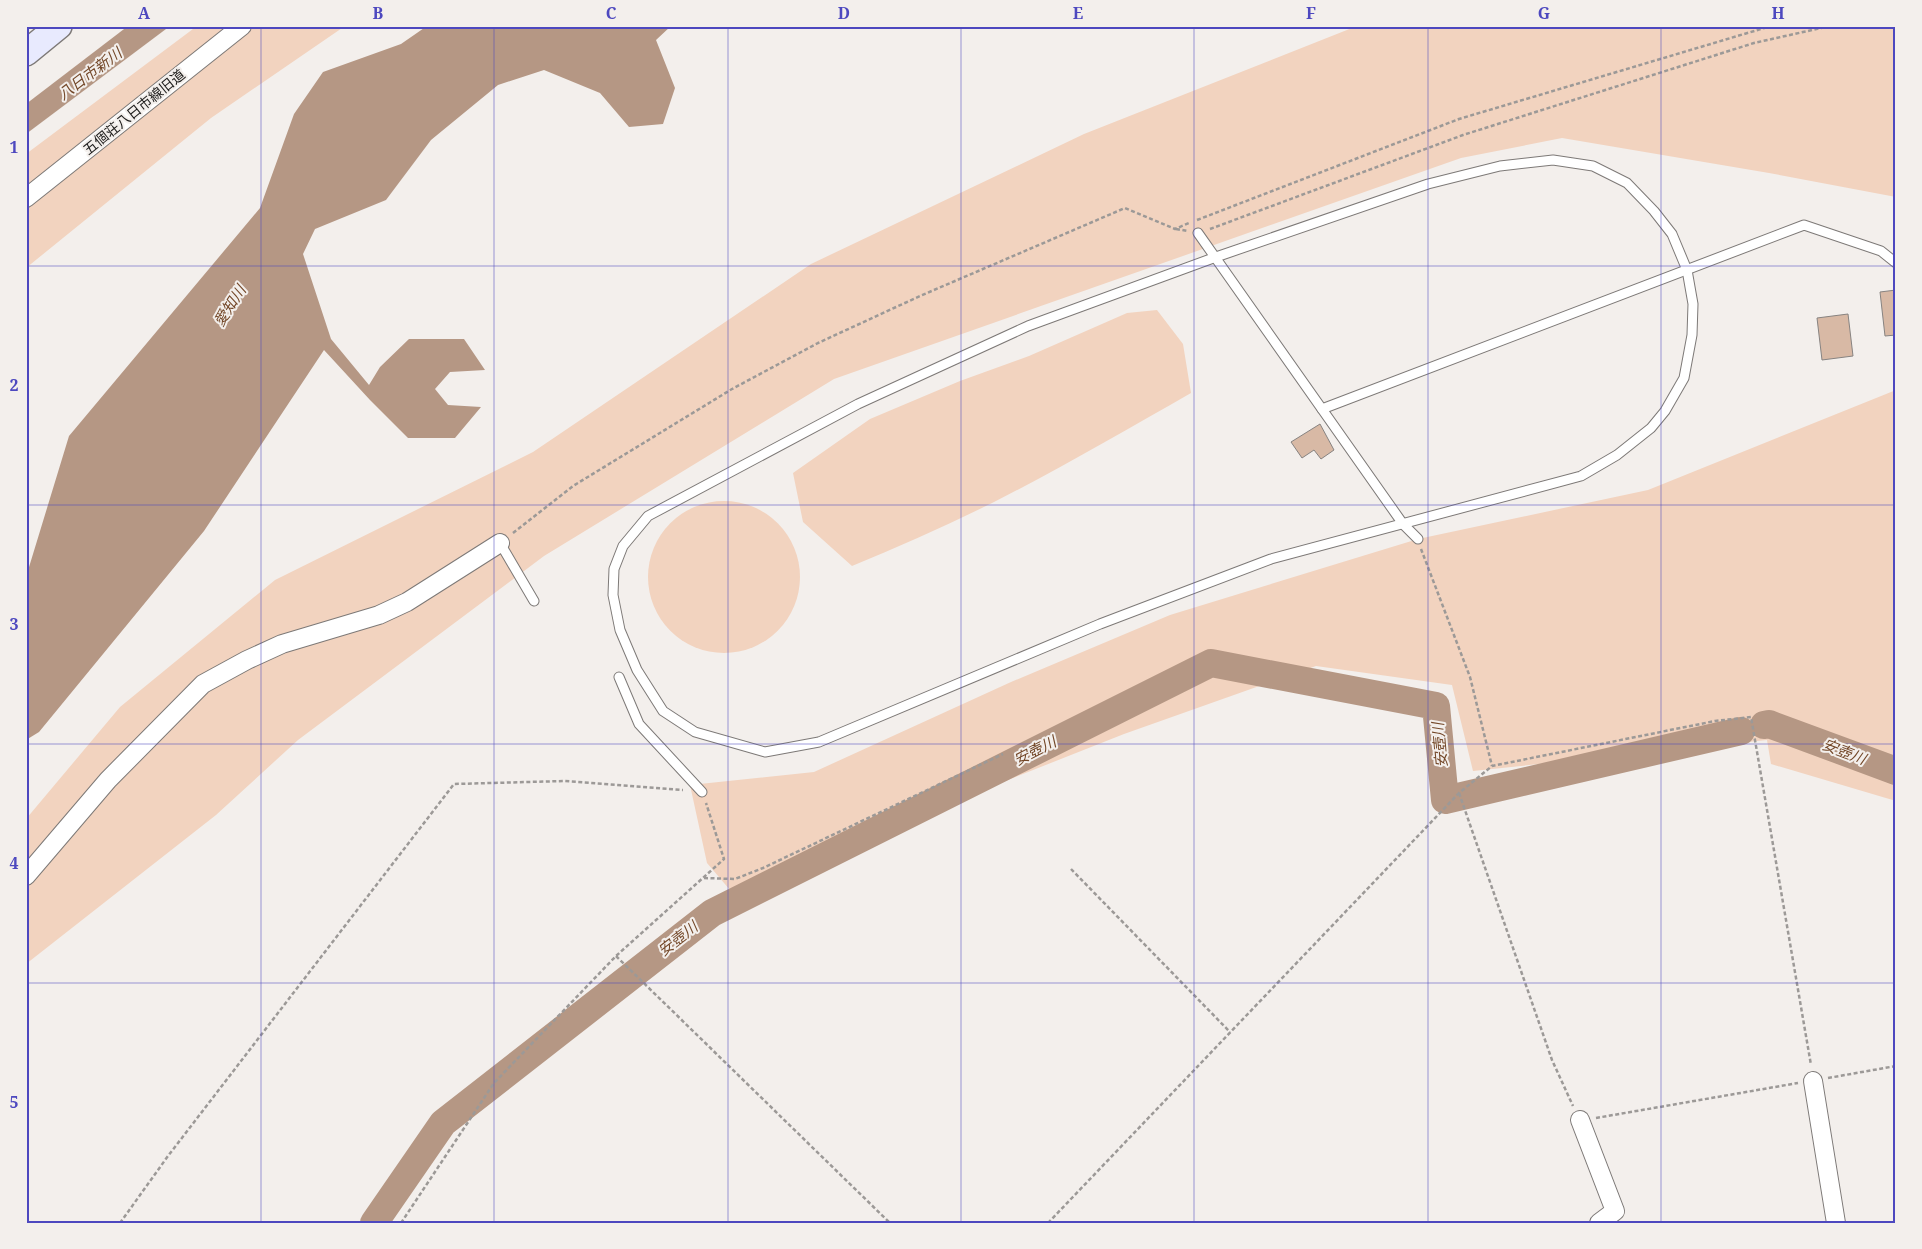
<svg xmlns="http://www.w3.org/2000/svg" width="1922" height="1249" font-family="'Noto Serif','Noto Sans JP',serif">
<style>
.green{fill:#f2d3bf}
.water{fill:#b59784}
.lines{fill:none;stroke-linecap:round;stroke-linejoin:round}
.river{stroke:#b59784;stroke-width:28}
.building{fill:#d8b9a5;stroke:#878381}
.service-casing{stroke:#7d7977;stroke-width:11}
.minor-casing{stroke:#7d7977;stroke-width:20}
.secondary-casing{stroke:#7d7977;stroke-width:28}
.path{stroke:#9c9997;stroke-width:2.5;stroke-dasharray:4 2.5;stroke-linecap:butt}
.service{stroke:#fff;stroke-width:9}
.minor{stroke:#fff;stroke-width:18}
.secondary{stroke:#e8eafe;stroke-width:25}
.grid{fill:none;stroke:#4d48bf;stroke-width:1;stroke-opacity:0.55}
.labels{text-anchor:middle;stroke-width:4;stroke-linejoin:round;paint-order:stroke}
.street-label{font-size:14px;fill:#1b1a19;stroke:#f3efec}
.water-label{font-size:15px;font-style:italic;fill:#734728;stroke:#f3efec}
.neatline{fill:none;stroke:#4d48bf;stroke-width:2}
.grid-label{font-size:16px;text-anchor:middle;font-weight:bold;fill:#4d48bf}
</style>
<rect width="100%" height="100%" fill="#f3efec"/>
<g class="green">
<polygon points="197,26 345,26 211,118 26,268 26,154"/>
<polygon points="1357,26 1896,26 1896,197 1769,173 1562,138 1461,158 834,379 544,556 298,740 216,815 26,964 26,819 120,707 275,580 533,452 811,264 1084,134"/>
<path d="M1157,310L1183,344L1191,393C1126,430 1061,468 994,502C948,525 900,546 852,566L803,522L793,473L870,419L960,381L1029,356L1127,313Z"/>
<polygon points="1896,390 1896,801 1771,764 1767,740 1473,771 1452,685 1316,666 1124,734 730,890 707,863 690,785 814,772 1011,682 1170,615 1418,539 1648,490"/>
<circle cx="724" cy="577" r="76"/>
</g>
<g class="water">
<polygon points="128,26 170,26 26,134 26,104"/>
<polygon points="427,26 671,26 656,40 675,88 663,124 629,127 600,93 544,70 498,85 431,140 386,200 315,229 303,254 331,339 369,385 380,367 409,339 464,339 485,370 450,372 435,389 448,405 481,407 455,438 408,438 370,400 324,350 204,531 39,732 26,740 26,577 69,436 260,208 294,114 323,72 401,44"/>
</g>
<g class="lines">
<g class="river">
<polyline points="1764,725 1769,724 1896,771"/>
<polyline points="374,1223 443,1123 712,913 1211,663 1436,706 1445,800 1741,731"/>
</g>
</g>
<g class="building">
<polygon points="1896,290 1896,335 1885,336 1880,292"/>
<polygon points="1848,314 1853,356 1822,360 1817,318"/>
<polygon points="1320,424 1334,450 1321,459 1314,450 1302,458 1291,442"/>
</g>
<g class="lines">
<g class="service-casing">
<g id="service">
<polygon points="1553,160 1593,166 1627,183 1654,211 1672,234 1687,270 1693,304 1692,335 1684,378 1665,411 1651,428 1617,455 1581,476 1271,559 1100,624 819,742 765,752 695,732 663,711 637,670 620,630 613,595 614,569 623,546 648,516 858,404 1028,326 1216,257 1428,184 1500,166"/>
<polyline points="1198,233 1403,524 1418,539"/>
<polyline points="1322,409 1804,225 1881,251 1896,263"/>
<polyline points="500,543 534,601"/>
<polyline points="619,677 639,724 702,792"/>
</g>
</g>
<g class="minor-casing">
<g id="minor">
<polyline points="26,198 242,26"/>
<polyline points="26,876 108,780 203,684 247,660 282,644 379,615 407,602 500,543"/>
<polyline points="1813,1081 1836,1223"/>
<polyline points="1580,1120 1615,1211 1599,1223"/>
</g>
</g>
<g class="secondary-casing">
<polyline id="secondary" points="26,53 59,26"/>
</g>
<g class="path">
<polyline points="1197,220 1459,119 1771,26"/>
<polyline points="1176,229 1188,231"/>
<polyline points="1210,229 1463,135 1754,43 1830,26"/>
<polyline points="513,533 573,486 732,389 818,343 920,296 1125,208 1175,229 1189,223"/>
<polyline points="1421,549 1470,677 1492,766"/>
<polyline points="1459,793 1552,1060 1573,1106"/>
<polyline points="1071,869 1230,1032"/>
<polyline points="704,878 735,879 763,868 1003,754"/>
<polyline points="616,956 890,1223"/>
<polyline points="1828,1078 1896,1066"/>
<polyline points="1596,1118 1798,1083"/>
<polyline points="120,1223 168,1156 454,784 565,781 683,790"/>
<polyline points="401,1223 494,1083 616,956 724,859 706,803"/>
<polyline points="1048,1223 1459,793 1492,766 1715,721 1751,717 1811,1065"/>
</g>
<use href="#service" class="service"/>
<use href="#minor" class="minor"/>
<use href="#secondary" class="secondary"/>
</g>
<path class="grid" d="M261,26V1223M494,26V1223M728,26V1223M961,26V1223M1194,26V1223M1428,26V1223M1661,26V1223M26,266H1896M26,505H1896M26,744H1896M26,983H1896"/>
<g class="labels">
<g class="street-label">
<text transform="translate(134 112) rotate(-39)" y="5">五個荘八日市線旧道</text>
</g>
<g class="water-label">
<text transform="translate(90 74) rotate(-37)" y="5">八日市新川</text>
<text transform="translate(230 306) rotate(-57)" y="5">愛知川</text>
<text transform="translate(1440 745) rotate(-95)" y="5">安壺川</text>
<text transform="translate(1035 751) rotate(-27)" y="5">安壺川</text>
<text transform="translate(1844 752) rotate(21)" y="5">安壺川</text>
<text transform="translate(678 939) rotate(-38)" y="5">安壺川</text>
</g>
</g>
<rect width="1922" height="1249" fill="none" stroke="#f3efec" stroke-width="55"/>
<rect x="28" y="28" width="1866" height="1194" class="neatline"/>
<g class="grid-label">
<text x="144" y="19">A</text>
<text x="378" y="19">B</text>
<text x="611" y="19">C</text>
<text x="844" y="19">D</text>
<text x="1078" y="19">E</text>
<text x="1311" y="19">F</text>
<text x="1544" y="19">G</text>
<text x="1778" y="19">H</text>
<text x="14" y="153">1</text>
<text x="14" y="391">2</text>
<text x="14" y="630">3</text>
<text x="14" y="869">4</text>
<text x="14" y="1108">5</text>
</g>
</svg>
